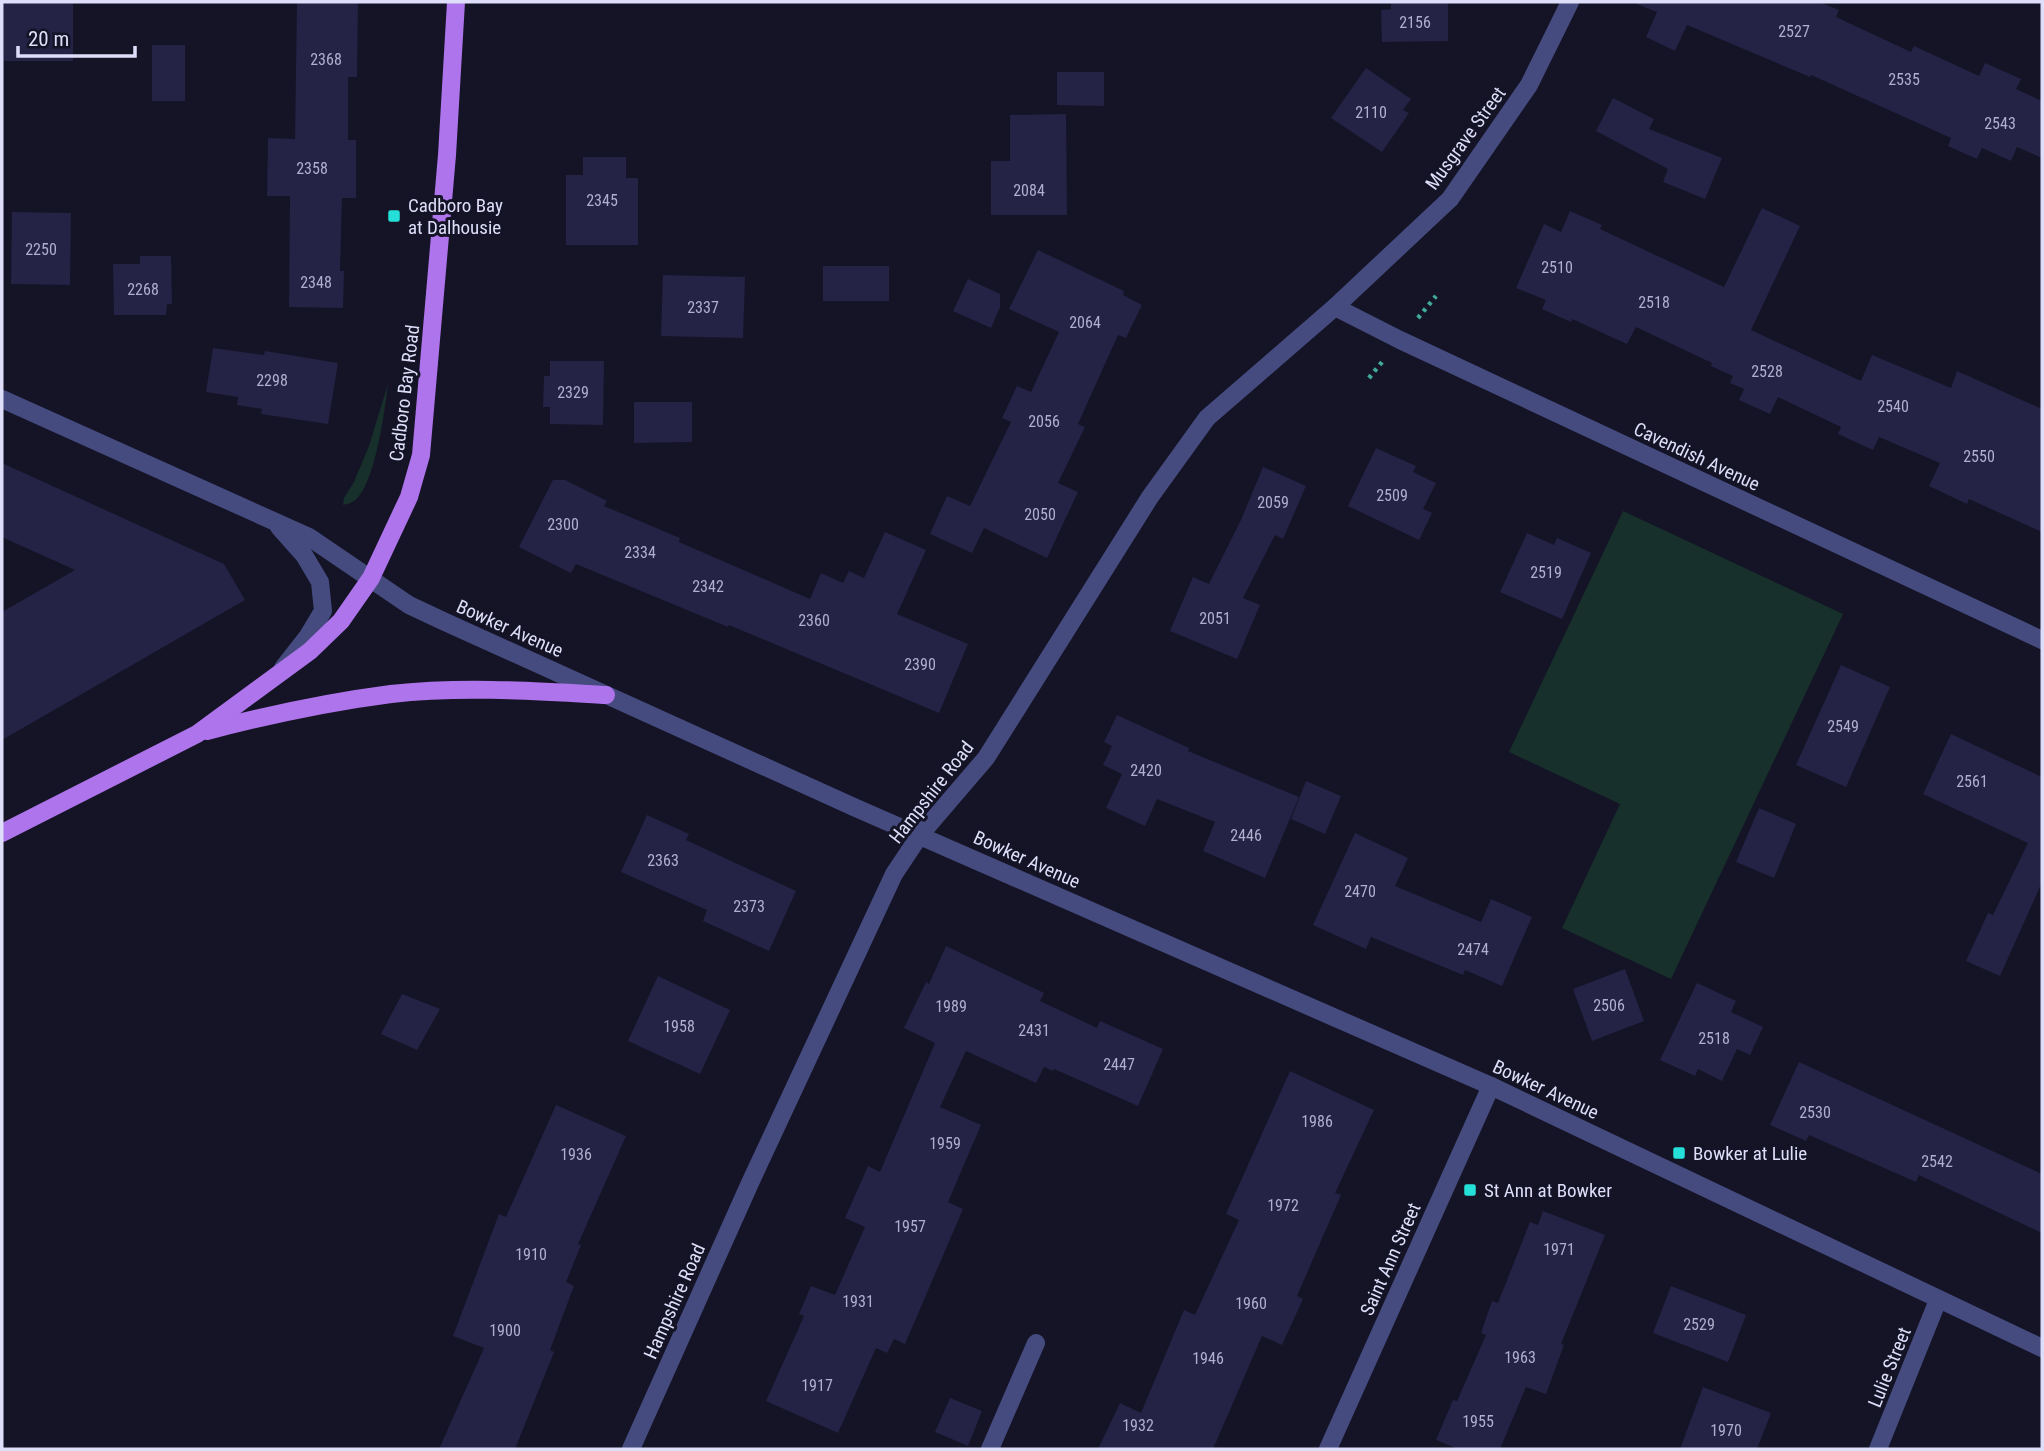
<svg xmlns="http://www.w3.org/2000/svg" width="2044" height="1451" font-family="'Roboto Condensed',sans-serif">
<style>
.green{fill:#17302b}
.building{fill:#242245}
.lines{fill:none;stroke-linecap:round;stroke-linejoin:round}
.path{stroke:#41ab96;stroke-width:4.5;stroke-dasharray:3.5 5;stroke-linecap:butt}
.minor{stroke:#454b7f;stroke-width:18}
.major{stroke:#ae74eb;stroke-width:18}
.poi-dot{fill:#24e0d9;stroke:#141426;stroke-width:2.5}
.labels{text-anchor:middle;stroke-width:6;stroke-linejoin:round;paint-order:stroke}
.number-label{font-size:16px;fill:#b0afcd}
.street-label{font-size:19px;fill:#dedefa;stroke:#141426}
.poi-label{font-size:19px;fill:#dedefa;stroke:#141426;text-anchor:start}
</style>
<rect width="100%" height="100%" fill="#141426"/>
<g class="green">
<path d="M388,384C385,409 375,487 354,501C351,503 347,504 343,505L344,498L354,482L369,446Z"/>
<polygon points="1623,511 1843,614 1671,979 1562,928 1620,804 1509,752"/>
</g>
<g class="building">
<rect x="4" y="2" width="69" height="59"/>
<polygon points="297,2 358,2 357,77 348,77 348,140 356,140 356,198 342,198 340,271 344,271 343,308 289,307 290,196 267,196 268,138 295,139"/>
<polygon points="1391,2 1448,2 1448,41 1382,42 1381,10 1391,9"/>
<polygon points="1632,2 1819,2 1839,10 1836,17 1911,52 1914,46 1979,76 1985,63 2021,79 2016,89 2042,101 2042,158 2017,147 2011,161 1982,148 1977,159 1948,146 1951,138 1811,75 1810,77 1687,25 1675,51 1646,37 1657,12"/>
<rect x="152" y="45" width="33" height="56"/>
<polygon points="1366,68 1411,99 1403,110 1409,113 1382,152 1331,118"/>
<polygon points="1057,72 1104,72 1104,106 1057,105"/>
<polygon points="1613,98 1654,119 1649,129 1722,158 1705,199 1663,182 1668,169 1596,131"/>
<polygon points="1066,114 1067,215 991,215 991,161 1010,161 1010,115"/>
<polygon points="583,157 626,157 626,178 638,178 638,245 566,245 566,175 583,175"/>
<polygon points="1762,208 1800,226 1751,330 1861,381 1872,355 1951,388 1957,371 2042,409 2042,532 1969,499 1967,504 1929,486 1940,463 1879,437 1873,450 1838,434 1841,427 1778,397 1770,414 1739,400 1744,389 1730,383 1733,376 1711,366 1712,363 1636,327 1627,344 1572,319 1571,322 1542,309 1546,300 1516,288 1544,224 1561,232 1570,211 1602,225 1600,229 1724,287"/>
<polygon points="12,212 71,213 70,285 11,284"/>
<polygon points="1038,250 1124,291 1123,295 1142,305 1126,338 1118,335 1078,424 1085,427 1058,483 1078,492 1047,558 984,528 972,553 930,534 947,496 970,506 1011,422 1002,418 1017,386 1031,392 1059,332 1009,309"/>
<polygon points="140,256 171,256 172,304 167,304 166,315 114,315 113,264 140,264"/>
<rect x="823" y="266" width="66" height="35"/>
<polygon points="663,275 745,277 743,338 661,336"/>
<polygon points="968,279 1000,294 1000,307 991,328 953,311"/>
<polygon points="213,348 264,355 265,351 338,363 328,424 261,414 262,409 237,405 238,397 206,392"/>
<polygon points="550,361 604,361 603,425 550,424 550,407 543,407 544,376 550,376"/>
<polygon points="634,402 692,402 692,442 634,443"/>
<polygon points="1376,448 1416,466 1413,472 1436,483 1423,509 1432,513 1419,540 1348,506"/>
<polygon points="2,463 224,564 245,600 2,740 2,612 75,570 2,537"/>
<polygon points="1263,467 1306,486 1283,539 1275,535 1243,598 1260,605 1237,659 1170,631 1193,577 1209,584 1241,520"/>
<polygon points="553,480 565,480 607,501 604,506 680,538 679,542 810,599 821,573 843,583 849,571 864,578 885,532 926,550 897,614 968,644 939,713 729,625 728,627 576,564 571,573 519,547"/>
<polygon points="1527,533 1554,545 1557,538 1591,553 1562,619 1500,592"/>
<polygon points="1841,665 1890,687 1846,787 1796,765"/>
<polygon points="1117,715 1189,748 1188,751 1299,797 1265,878 1203,851 1215,822 1157,799 1145,826 1106,808 1122,774 1103,765 1112,746 1104,742"/>
<polygon points="1951,734 2042,777 2042,882 2000,976 1966,961 1988,913 1993,915 2028,843 1923,794"/>
<polygon points="1306,781 1341,796 1325,834 1291,819"/>
<polygon points="1759,808 1796,824 1774,878 1736,862"/>
<polygon points="647,815 689,834 686,840 796,891 769,951 703,921 707,910 621,872"/>
<polygon points="1355,833 1408,858 1395,886 1481,922 1491,899 1532,917 1502,986 1465,970 1463,975 1371,937 1366,949 1313,925"/>
<polygon points="946,946 1044,993 1040,1001 1097,1028 1100,1021 1163,1049 1138,1106 1054,1069 1053,1071 1044,1067 1036,1083 966,1051 940,1107 981,1125 948,1202 963,1209 905,1344 894,1339 887,1353 876,1348 838,1433 766,1401 804,1316 799,1314 811,1286 835,1295 865,1227 845,1218 868,1166 880,1172 935,1043 904,1028 926,982 929,984"/>
<polygon points="1625,969 1644,1021 1592,1041 1573,989"/>
<polygon points="658,976 730,1010 700,1074 628,1041"/>
<polygon points="1697,983 1736,1001 1731,1012 1763,1027 1750,1055 1737,1049 1722,1081 1698,1069 1695,1076 1660,1060"/>
<polygon points="402,994 440,1009 417,1050 381,1034"/>
<polygon points="1799,1062 2042,1174 2042,1233 1919,1175 1916,1182 1809,1135 1806,1141 1770,1125"/>
<polygon points="1290,1071 1374,1110 1335,1193 1341,1195 1297,1296 1303,1299 1282,1345 1262,1336 1213,1449 1098,1449 1120,1403 1141,1413 1184,1310 1195,1315 1239,1220 1226,1214"/>
<polygon points="556,1105 626,1136 578,1244 581,1245 566,1282 574,1286 550,1350 554,1352 515,1449 439,1449 484,1348 453,1336 499,1214 506,1217"/>
<polygon points="1543,1211 1605,1235 1561,1344 1564,1345 1546,1394 1526,1387 1500,1449 1458,1449 1436,1440 1453,1400 1457,1401 1486,1335 1481,1333 1492,1301 1498,1303 1530,1222 1538,1225"/>
<polygon points="1671,1286 1746,1315 1728,1362 1653,1333"/>
<polygon points="1703,1387 1771,1413 1757,1449 1680,1449"/>
<polygon points="950,1398 982,1411 968,1446 935,1432"/>
</g>
<g class="lines">
<g class="path">
<polyline points="1418,318 1436,296"/>
<polyline points="1369,378 1382,362"/>
</g>
<g class="minor">
<polyline points="1335,307 1400,340 2042,640"/>
<polyline points="2,399 309,537 409,605 443,621 856,808 1491,1086 2042,1348"/>
<polyline points="279,527 304,555 320,582 323,611 308,636 283,668"/>
<polyline points="631,1449 750,1183 894,874 920,835 986,758 1150,497 1207,418 1335,307 1450,199 1529,85 1570,2"/>
<polyline points="990,1449 1036,1343"/>
<polyline points="1328,1449 1491,1086"/>
<polyline points="1878,1449 1938,1300"/>
</g>
<g class="major">
<path d="M207,731C268,715 329,702 391,694C462,686 535,691 606,695"/>
<polyline points="2,833 197,734 310,651 341,621 371,578 409,497 421,455 447,155 456,2"/>
</g>
</g>
<g class="poi-dot">
<rect x="387" y="209" width="14" height="14" rx="3.5"/>
<rect x="1672" y="1146" width="14" height="14" rx="3.5"/>
<rect x="1463" y="1183" width="14" height="14" rx="3.5"/>
</g>
<g class="labels">
<g class="number-label">
<text x="1415" y="28">2156</text>
<text x="1794" y="37">2527</text>
<text x="326" y="65">2368</text>
<text x="1904" y="85">2535</text>
<text x="1371" y="118">2110</text>
<text x="2000" y="129">2543</text>
<text x="312" y="174">2358</text>
<text x="1029" y="196">2084</text>
<text x="602" y="206">2345</text>
<text x="41" y="255">2250</text>
<text x="1557" y="273">2510</text>
<text x="316" y="288">2348</text>
<text x="143" y="295">2268</text>
<text x="1654" y="308">2518</text>
<text x="703" y="313">2337</text>
<text x="1085" y="328">2064</text>
<text x="1767" y="377">2528</text>
<text x="272" y="386">2298</text>
<text x="573" y="398">2329</text>
<text x="1893" y="412">2540</text>
<text x="1044" y="427">2056</text>
<text x="1979" y="462">2550</text>
<text x="1392" y="501">2509</text>
<text x="1273" y="508">2059</text>
<text x="1040" y="520">2050</text>
<text x="563" y="530">2300</text>
<text x="640" y="558">2334</text>
<text x="1546" y="578">2519</text>
<text x="708" y="592">2342</text>
<text x="1215" y="624">2051</text>
<text x="814" y="626">2360</text>
<text x="920" y="670">2390</text>
<text x="1843" y="732">2549</text>
<text x="1146" y="776">2420</text>
<text x="1972" y="787">2561</text>
<text x="1246" y="841">2446</text>
<text x="663" y="866">2363</text>
<text x="1360" y="897">2470</text>
<text x="749" y="912">2373</text>
<text x="1473" y="955">2474</text>
<text x="1609" y="1011">2506</text>
<text x="951" y="1012">1989</text>
<text x="679" y="1032">1958</text>
<text x="1034" y="1036">2431</text>
<text x="1714" y="1044">2518</text>
<text x="1119" y="1070">2447</text>
<text x="1815" y="1118">2530</text>
<text x="1317" y="1127">1986</text>
<text x="945" y="1149">1959</text>
<text x="576" y="1160">1936</text>
<text x="1937" y="1167">2542</text>
<text x="1283" y="1211">1972</text>
<text x="910" y="1232">1957</text>
<text x="1559" y="1255">1971</text>
<text x="531" y="1260">1910</text>
<text x="858" y="1307">1931</text>
<text x="1251" y="1309">1960</text>
<text x="1699" y="1330">2529</text>
<text x="505" y="1336">1900</text>
<text x="1520" y="1363">1963</text>
<text x="1208" y="1364">1946</text>
<text x="817" y="1391">1917</text>
<text x="1478" y="1427">1955</text>
<text x="1138" y="1431">1932</text>
<text x="1726" y="1436">1970</text>
</g>
<g class="street-label">
<text transform="translate(1465 138) rotate(-54)" y="7">Musgrave Street</text>
<text transform="translate(404 393) rotate(-83)" y="7">Cadboro Bay Road</text>
<text transform="translate(1697 456) rotate(25)" y="7">Cavendish Avenue</text>
<text transform="translate(510 628) rotate(24)" y="7">Bowker Avenue</text>
<text transform="translate(931 792) rotate(-52)" y="7">Hampshire Road</text>
<text transform="translate(1027 859) rotate(24)" y="7">Bowker Avenue</text>
<text transform="translate(1546 1089) rotate(25)" y="7">Bowker Avenue</text>
<text transform="translate(1390 1259) rotate(-66)" y="7">Saint Ann Street</text>
<text transform="translate(674 1301) rotate(-66)" y="7">Hampshire Road</text>
<text transform="translate(1889 1367) rotate(-68)" y="7">Lulie Street</text>
</g>
<g class="poi-label">
<text x="408" y="212">Cadboro Bay<tspan x="408" dy="22">at Dalhousie</tspan></text>
<text x="1693" y="1160">Bowker at Lulie</text>
<text x="1484" y="1197">St Ann at Bowker</text>
</g>
</g>
<rect width="2044" height="1451" fill="none" stroke="#dedefa" stroke-width="7"/>
<path d="M18 46v10h117v-10" fill="none" stroke="#dedefa" stroke-width="3.5"/>
<text x="28" y="46" font-size="21" fill="#dedefa" stroke="#141426" stroke-width="5" paint-order="stroke">20 m</text>
</svg>
